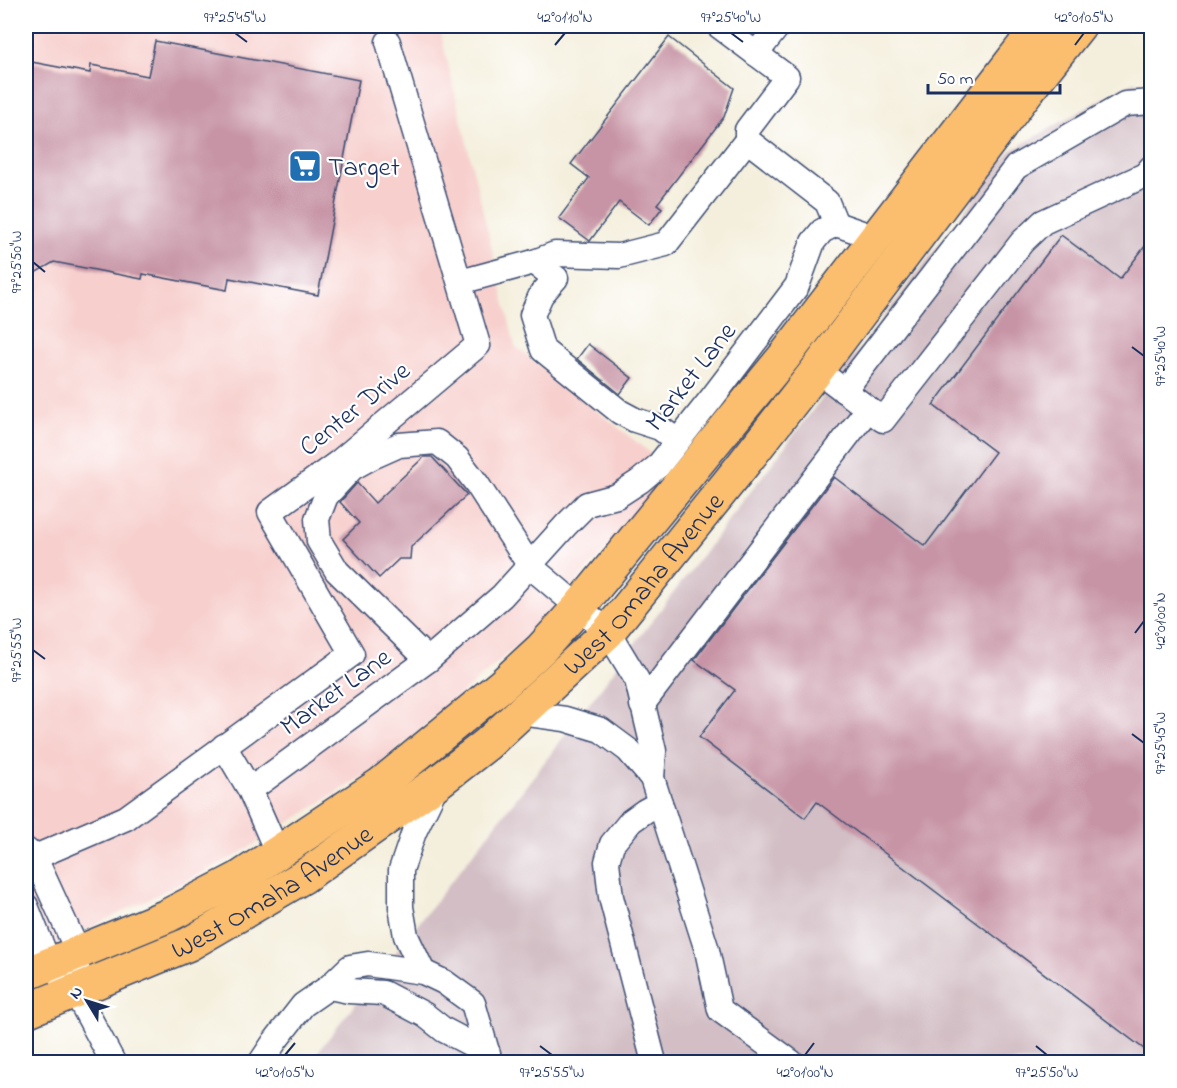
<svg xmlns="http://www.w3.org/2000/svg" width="1177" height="1088" font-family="'Indie Flower',sans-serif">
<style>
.built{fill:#f7d0ce}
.industrial{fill:#d2bec4}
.building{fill:#c794a5}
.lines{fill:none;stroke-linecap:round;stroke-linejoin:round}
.minor-casing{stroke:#3c4c71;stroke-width:27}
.highway-casing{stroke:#3c4c71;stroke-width:36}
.minor{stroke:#fff;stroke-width:24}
.highway{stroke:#fbbe6e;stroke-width:33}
.ticks{fill:none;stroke:#1b2f5e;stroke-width:2}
.labels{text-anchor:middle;stroke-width:4.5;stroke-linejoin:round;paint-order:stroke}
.poi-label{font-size:27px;fill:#1b2f5e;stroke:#fff;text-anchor:start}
.street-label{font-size:27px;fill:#1b2f5e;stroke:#fff}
.neatline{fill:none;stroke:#1b2f5e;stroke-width:2}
.ticks-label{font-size:15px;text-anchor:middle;fill:#1b2f5e}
</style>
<rect width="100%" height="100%" fill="#fff"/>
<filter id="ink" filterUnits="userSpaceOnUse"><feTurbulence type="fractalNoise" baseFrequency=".0167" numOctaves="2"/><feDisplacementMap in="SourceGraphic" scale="12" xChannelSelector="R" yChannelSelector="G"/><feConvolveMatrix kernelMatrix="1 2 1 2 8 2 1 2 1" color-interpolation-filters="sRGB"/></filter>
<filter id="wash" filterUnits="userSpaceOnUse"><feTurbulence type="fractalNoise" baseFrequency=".008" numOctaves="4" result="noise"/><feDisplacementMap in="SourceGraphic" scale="24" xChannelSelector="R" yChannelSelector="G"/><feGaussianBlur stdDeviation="1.35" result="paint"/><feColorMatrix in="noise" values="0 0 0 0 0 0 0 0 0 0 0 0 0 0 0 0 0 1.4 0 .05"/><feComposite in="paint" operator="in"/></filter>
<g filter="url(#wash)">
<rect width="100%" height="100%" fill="#f4efdd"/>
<polygon class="built" points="26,26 439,26 515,346 677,474 518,645 372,771 232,858 31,957 26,959"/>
<polygon class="industrial" points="1133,82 1151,86 1151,1062 310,1062 540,768 1010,151"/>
<g id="blocks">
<g class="building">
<polygon points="669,37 734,88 724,117 657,204 662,208 649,225 619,202 590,241 559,218 589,178 571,164"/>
<polygon points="155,41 359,80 318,295 229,278 227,290 143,274 142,279 54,262 26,278 26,61 90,73 91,65 148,76"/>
<polygon points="1061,235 1120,279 1152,237 1152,1055 817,802 805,818 699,737 735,690 694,660 834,477 925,546 995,452 933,405"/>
<polygon points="588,344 632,378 620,394 577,359"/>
<polygon points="424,457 432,457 467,495 411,547 410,559 399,559 379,578 343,539 359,523 340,502 357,483 375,503"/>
</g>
</g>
</g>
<g filter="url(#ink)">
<use href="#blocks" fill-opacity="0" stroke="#3c4c71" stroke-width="1.5"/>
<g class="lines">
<g class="minor-casing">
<g id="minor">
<polyline points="719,26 787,77 747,130 747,140"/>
<polyline points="756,54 778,26"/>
<polyline points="534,262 556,278 541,295 532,315 543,350 620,412 635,420 660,428 677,441"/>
<polyline points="460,282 534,262 555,254 619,256 666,244 747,140 827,202 836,224"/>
<polyline points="817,370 883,420 1022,242 1043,222 1145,175 1152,167"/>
<polyline points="844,391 1016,167 1125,104 1152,102"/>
<polyline points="428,660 337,571 319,541 317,519 326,496 352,468 372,457 399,445 437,442 457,458 477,484 530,566 608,632 637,680 654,751 652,778 707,950 720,1010 791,1062"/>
<polyline points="642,705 868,409"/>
<polyline points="521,713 565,719 601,730 628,750 652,778"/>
<polyline points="224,746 250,790 278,854"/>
<polyline points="250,790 428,660 502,596 566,525 587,504 617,496 640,481 658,466 712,398 797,286 813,242 822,231 836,224 862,233 873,242"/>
<polyline points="26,850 35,858 78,952 77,968"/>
<polyline points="26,861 126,818 352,654 270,512 339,462 478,345 388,42"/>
<polyline points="26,906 49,964 75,991 113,1062"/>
<polyline points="423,972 406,936 401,907 401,870 414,832 438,782"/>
<polyline points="329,987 349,991 383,993 425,1015 444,1030 488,1053"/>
<polyline points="261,1062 275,1041 303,1005 329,987 350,967 368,964 423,972 444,982 473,1003 490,1062"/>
<polyline points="654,1062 611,897 607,862 612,844 631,821 645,811 660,803"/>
</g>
</g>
<g class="highway-casing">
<g id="highway">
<polyline points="26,974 167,916 238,879 381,784 502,685 541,649 579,607 784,357 1039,26"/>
<path id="s1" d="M26,1011L189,944L303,877L438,782L487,744L608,632L741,467L817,370L1028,90L1079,26"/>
</g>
</g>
<use href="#minor" class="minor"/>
<use href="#highway" class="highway"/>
</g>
</g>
<path class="ticks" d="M235,33L247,42M731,33L743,42M555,45L565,33M1075,45L1084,33M33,262L45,272M1132,347L1144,356M1135,633L1144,621M33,650L45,659M1132,734L1144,743M540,1046L552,1055M1036,1046L1047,1055M285,1055L295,1043M805,1055L814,1043"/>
<defs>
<g id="supermarket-square" transform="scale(1.725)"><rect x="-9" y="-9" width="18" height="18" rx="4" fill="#1f6fb2" stroke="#fff"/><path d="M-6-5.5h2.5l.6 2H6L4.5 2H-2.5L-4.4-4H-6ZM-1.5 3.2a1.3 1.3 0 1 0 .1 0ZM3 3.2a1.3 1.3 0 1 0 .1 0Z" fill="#fff"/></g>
</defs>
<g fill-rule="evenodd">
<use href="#supermarket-square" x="305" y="166"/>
</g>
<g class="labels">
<g class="poi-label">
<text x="328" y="175">Target</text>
</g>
<g class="street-label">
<text transform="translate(690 376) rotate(-52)" y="9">Market Lane</text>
<text transform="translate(354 408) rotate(-39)" y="9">Center Drive</text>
<text dy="9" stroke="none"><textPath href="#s1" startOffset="760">West Omaha Avenue</textPath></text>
<text transform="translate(335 691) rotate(-36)" y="9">Market Lane</text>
<text dy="9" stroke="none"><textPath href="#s1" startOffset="274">West Omaha Avenue</textPath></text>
</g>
</g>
<rect width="1177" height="1088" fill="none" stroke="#fff" stroke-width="66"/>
<g transform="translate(87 1001) rotate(308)" stroke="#ffffff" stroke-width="4.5" paint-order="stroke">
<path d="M0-4.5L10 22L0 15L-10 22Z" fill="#1b2f5e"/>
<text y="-9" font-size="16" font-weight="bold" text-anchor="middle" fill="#1b2f5e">N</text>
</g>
<path d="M928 84v9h132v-9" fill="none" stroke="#1b2f5e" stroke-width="3"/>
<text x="937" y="84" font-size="18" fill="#1b2f5e" stroke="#ffffff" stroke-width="4.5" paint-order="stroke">50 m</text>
<rect x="33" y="33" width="1111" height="1022" class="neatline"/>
<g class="ticks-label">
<text x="235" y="22">97°25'45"W</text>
<text x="565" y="22">42°01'10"N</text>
<text x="731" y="22">97°25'40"W</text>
<text x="1084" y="22">42°01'05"N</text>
<text transform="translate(16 262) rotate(-90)" y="5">97°25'50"W</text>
<text transform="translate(1160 356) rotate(-90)" y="5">97°25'40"W</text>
<text transform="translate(1160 621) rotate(-90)" y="5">42°01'00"N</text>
<text transform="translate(16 650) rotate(-90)" y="5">97°25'55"W</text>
<text transform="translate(1160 743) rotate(-90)" y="5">97°25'45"W</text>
<text x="285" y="1077">42°01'05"N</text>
<text x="552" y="1077">97°25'55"W</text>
<text x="805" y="1077">42°01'00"N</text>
<text x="1047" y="1077">97°25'50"W</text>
</g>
</svg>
